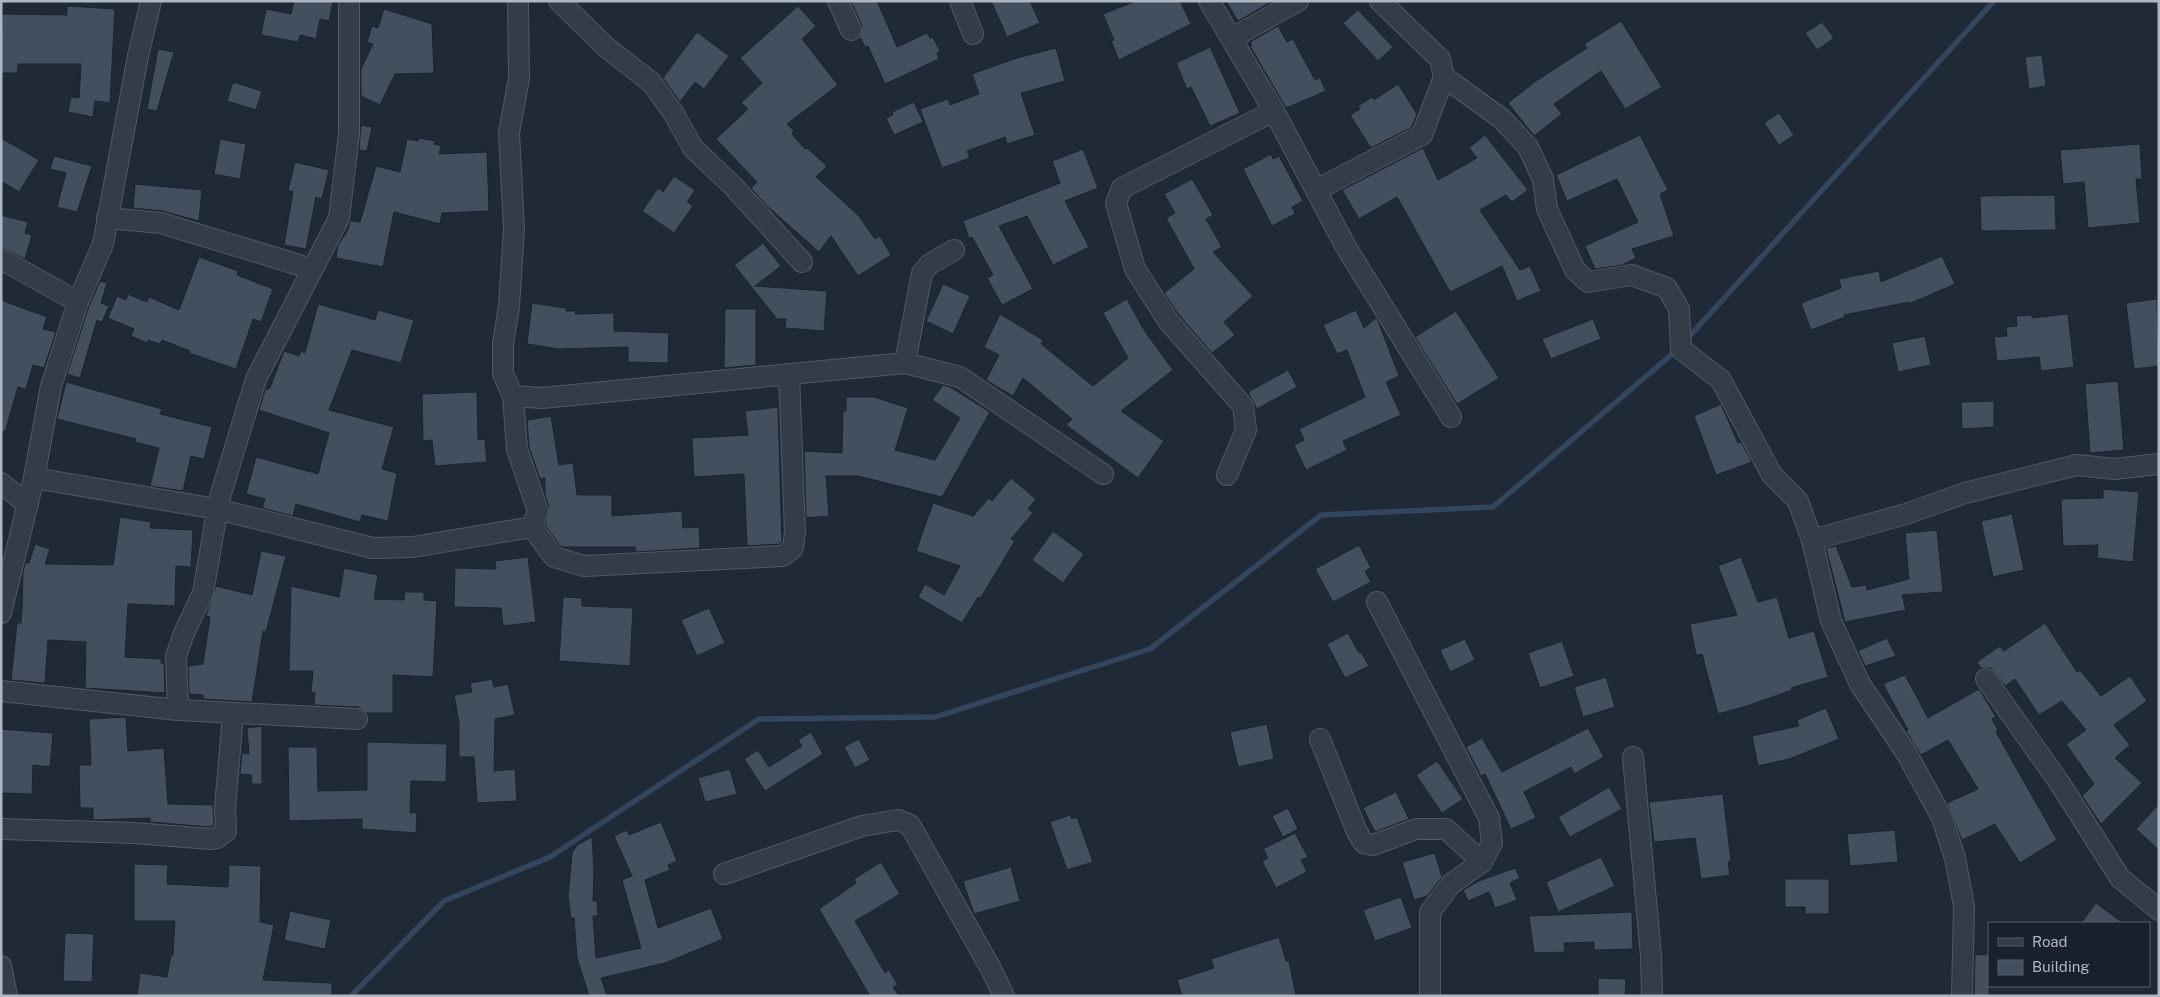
<svg xmlns="http://www.w3.org/2000/svg" width="2160" height="997" font-family="'Public Sans',sans-serif">
<style>
.lines{fill:none;stroke-linecap:round;stroke-linejoin:round}
.stream{stroke:#34455e;stroke-width:5.5}
.building{fill:#434f5f;stroke:#1b232e}
.street-casing{stroke:#515965;stroke-width:22}
.street{stroke:#343c47;stroke-width:20}
</style>
<rect width="100%" height="100%" fill="#202a37"/>
<g class="lines">
<g class="stream">
<polyline points="1686,340 1994,1"/>
<polyline points="351,996 444,901 550,857 759,719 935,717 1150,649 1321,515 1493,507 1678,349"/>
</g>
</g>
<g class="building">
<polygon points="294,1 333,1 329,21 320,19 316,39 300,35 298,42 261,35 266,9 291,14"/>
<polygon points="851,1 877,1 897,47 927,33 930,38 933,37 940,51 937,53 939,59 885,84 868,46 865,47 860,37 862,26"/>
<polygon points="991,1 1030,1 1040,23 1007,37"/>
<polygon points="1136,1 1180,1 1191,24 1119,60 1111,41 1114,40 1103,14"/>
<polygon points="1226,1 1273,1 1238,21"/>
<polygon points="67,6 115,9 110,103 95,101 93,117 68,112 71,97 79,98 81,64 18,64 17,73 1,73 2,14 67,15"/>
<polygon points="798,6 816,26 802,39 838,85 787,124 794,131 792,134 805,149 807,148 827,166 816,177 858,215 875,239 880,236 891,255 858,276 831,236 819,252 767,206 751,188 757,182 716,139 748,109 741,103 762,83 740,58"/>
<polygon points="384,9 432,24 434,73 395,74 380,105 361,96 361,69 373,44 367,42 372,26 378,28"/>
<polygon points="1358,10 1393,47 1378,61 1343,23"/>
<polygon points="1621,21 1662,87 1625,109 1601,71 1554,104 1562,114 1534,136 1508,103 1536,81 1587,48 1584,44"/>
<polygon points="1822,22 1834,38 1817,50 1805,33"/>
<polygon points="1278,26 1287,42 1293,39 1315,80 1320,78 1326,91 1286,108 1250,46 1252,45 1250,42"/>
<polygon points="697,32 729,56 704,89 695,82 680,102 663,78"/>
<polygon points="1210,47 1240,113 1210,126 1191,87 1187,89 1176,63"/>
<polygon points="1056,48 1065,81 1021,93 1035,135 1007,144 1005,137 967,151 970,158 942,168 920,109 948,99 950,105 979,94 972,74 1017,58"/>
<polygon points="158,49 174,52 157,111 147,109"/>
<polygon points="2042,55 2046,86 2029,89 2025,57"/>
<polygon points="233,82 262,91 256,110 227,101"/>
<polygon points="1398,84 1417,114 1412,127 1371,148 1350,115 1360,109 1358,106 1372,97 1374,100"/>
<polygon points="914,102 923,122 894,135 886,118 893,115 892,112"/>
<polygon points="1779,113 1794,135 1779,145 1764,123"/>
<polygon points="361,125 372,127 367,151 359,150"/>
<polygon points="1485,135 1528,190 1512,202 1506,195 1480,210 1520,270 1530,266 1541,291 1517,301 1502,266 1450,292 1397,197 1359,219 1342,190 1423,148 1438,180 1477,158 1469,148"/>
<polygon points="1640,135 1668,190 1660,194 1674,236 1632,249 1636,258 1622,265 1595,269 1585,246 1638,222 1617,179 1567,201 1556,175"/>
<polygon points="1,138 39,160 19,192 1,181"/>
<polygon points="419,138 435,141 434,144 441,146 439,154 487,152 489,211 442,213 440,224 394,212 383,267 336,258 338,245 348,230 350,221 360,222 376,166 400,172 407,139 418,141"/>
<polygon points="220,139 246,144 240,179 214,174"/>
<polygon points="2140,144 2142,179 2136,179 2140,223 2088,228 2084,182 2063,184 2060,150"/>
<polygon points="1083,149 1098,188 1065,201 1089,247 1053,265 1027,216 999,226 1033,289 1002,305 987,278 993,275 972,237 969,238 963,221 1060,183 1052,161"/>
<polygon points="1271,154 1273,159 1279,156 1303,201 1292,207 1295,214 1272,226 1243,169"/>
<polygon points="54,156 92,166 77,212 57,207 66,173 50,169"/>
<polygon points="295,162 329,170 322,199 316,197 306,249 284,245 293,192 288,190"/>
<polygon points="674,176 695,190 687,202 693,206 674,233 642,211 658,188 663,192"/>
<polygon points="1192,179 1213,215 1206,219 1222,247 1213,252 1253,296 1224,322 1235,335 1212,353 1179,315 1164,293 1194,269 1166,218 1175,213 1164,194"/>
<polygon points="135,184 202,190 199,221 162,211 133,208"/>
<polygon points="2055,195 2056,230 1981,231 1980,196"/>
<polygon points="1,215 28,222 25,233 32,235 25,259 1,247"/>
<polygon points="763,243 781,266 755,286 827,291 824,331 785,328 786,319 777,319 734,265"/>
<polygon points="1942,256 1955,284 1909,304 1909,302 1844,315 1845,317 1811,330 1801,303 1841,288 1839,279 1879,271 1881,282"/>
<polygon points="199,257 238,271 237,275 273,289 261,322 253,319 236,369 189,353 190,351 162,340 160,344 148,340 147,343 131,336 134,329 108,318 117,296 126,300 128,294 147,302 149,297 179,310"/>
<polygon points="100,281 107,283 101,303 109,306 102,322 97,320 80,378 67,374 89,306"/>
<polygon points="943,284 970,296 953,334 926,321"/>
<polygon points="1127,299 1144,330 1173,370 1121,411 1164,441 1138,478 1066,425 1072,419 1023,378 1013,396 986,380 999,355 984,347 1000,314 1043,340 1041,344 1093,386 1128,358 1103,313"/>
<polygon points="2157,299 2159,366 2134,369 2126,303"/>
<polygon points="1,300 47,317 43,329 56,332 44,368 33,365 26,389 18,387 5,432 1,431"/>
<polygon points="532,303 566,308 566,311 576,311 575,314 614,313 614,331 669,333 668,363 628,362 628,347 559,349 527,344"/>
<polygon points="318,304 375,320 378,310 414,320 401,363 352,350 329,410 394,427 382,469 397,473 388,521 362,515 360,522 296,504 293,516 262,508 265,499 246,494 256,457 318,474 329,433 259,410 265,390 270,388 284,351 299,356 301,351 305,353"/>
<polygon points="725,309 756,309 756,365 724,368"/>
<polygon points="1356,310 1364,328 1376,318 1378,321 1399,376 1386,382 1401,415 1343,441 1347,450 1306,470 1294,445 1304,440 1299,429 1365,397 1347,350 1337,354 1323,325"/>
<polygon points="1456,311 1499,378 1457,404 1415,337"/>
<polygon points="2068,314 2074,367 2041,371 2039,357 1997,361 1994,337 2007,336 2006,327 2017,326 2016,316 2032,315 2032,318"/>
<polygon points="1593,319 1601,339 1551,359 1542,339"/>
<polygon points="1925,336 1931,365 1898,372 1892,343"/>
<polygon points="1288,370 1297,387 1257,409 1248,392"/>
<polygon points="2118,381 2124,450 2090,453 2085,384"/>
<polygon points="66,382 162,409 160,414 212,427 204,459 191,456 183,491 150,486 159,448 135,442 136,439 57,419"/>
<polygon points="943,385 950,387 990,412 942,497 858,476 826,476 829,516 806,518 804,451 842,453 843,411 846,411 846,397 874,397 908,408 895,450 935,460 960,418 932,400"/>
<polygon points="477,392 478,440 485,439 487,462 435,466 432,440 423,441 422,394"/>
<polygon points="1994,401 1994,427 1962,429 1961,402"/>
<polygon points="1721,404 1738,443 1741,442 1752,462 1716,475 1694,416"/>
<polygon points="778,407 782,542 779,544 747,546 744,474 694,477 692,438 748,435 745,411"/>
<polygon points="551,416 559,465 573,463 577,495 612,495 612,516 682,511 683,528 699,527 700,548 636,552 635,547 561,547 545,525 549,508 545,494 545,478 540,479 529,447 527,420"/>
<polygon points="1011,478 1036,499 1028,509 1033,513 1011,539 1015,541 980,599 978,597 962,623 918,597 925,584 944,595 960,566 916,551 933,503 973,516 989,498 992,501"/>
<polygon points="2103,489 2139,492 2133,562 2097,558 2098,545 2063,546 2061,499 2103,498"/>
<polygon points="2012,514 2024,570 1993,577 1981,521"/>
<polygon points="120,517 151,522 150,528 193,530 191,567 176,566 175,606 128,604 125,657 161,659 161,663 164,663 165,693 85,688 86,642 48,640 45,683 11,680 17,623 21,623 22,610 23,573 25,563 29,563 35,544 50,549 45,564 113,565"/>
<polygon points="1937,530 1943,592 1902,595 1906,610 1845,622 1826,548 1836,546 1852,587 1866,585 1867,590 1909,579 1905,533"/>
<polygon points="1053,531 1084,554 1063,583 1032,560"/>
<polygon points="1359,545 1371,568 1365,571 1371,582 1333,602 1315,569"/>
<polygon points="261,551 286,556 266,632 263,631 252,702 203,699 203,695 189,694 188,666 203,664 210,617 206,616 216,586 252,595"/>
<polygon points="528,557 536,622 503,626 501,608 454,607 455,568 496,569 495,561"/>
<polygon points="1741,557 1758,602 1777,597 1789,638 1814,631 1828,677 1791,688 1792,690 1747,706 1718,714 1702,654 1696,655 1690,624 1737,615 1718,566"/>
<polygon points="344,568 378,575 374,599 404,600 405,592 424,592 424,600 437,601 433,677 393,675 393,713 367,713 358,707 314,705 315,693 311,693 313,671 289,671 291,586 339,597"/>
<polygon points="563,597 582,598 582,606 633,608 630,666 559,661"/>
<polygon points="709,608 725,643 697,656 681,620"/>
<polygon points="2045,623 2077,672 2080,670 2101,696 2130,676 2147,701 2114,725 2130,745 2115,758 2142,783 2101,824 2082,796 2094,784 2066,744 2086,730 2062,701 2039,715 2015,679 2005,686 1991,668 1981,668 1977,662 2000,646 2004,651"/>
<polygon points="1348,633 1359,653 1361,652 1369,666 1345,678 1327,644"/>
<polygon points="1887,638 1896,656 1865,666 1858,651"/>
<polygon points="1465,639 1475,660 1450,672 1440,650"/>
<polygon points="1562,641 1574,676 1540,688 1528,653"/>
<polygon points="1905,675 1928,718 1979,689 1996,717 1992,719 1998,730 1996,732 2057,840 2020,863 1995,824 1962,840 1947,803 1978,789 1948,740 1921,755 1906,731 1908,730 1883,684"/>
<polygon points="1606,677 1615,707 1583,717 1574,687"/>
<polygon points="492,679 494,687 508,684 515,715 495,719 494,771 515,769 517,801 477,803 474,757 459,757 459,723 454,695 472,692 470,683"/>
<polygon points="1826,708 1839,739 1789,759 1758,766 1752,736 1799,726 1797,720"/>
<polygon points="126,717 128,751 164,748 168,804 213,805 214,825 210,827 150,822 150,818 93,820 93,808 80,808 79,765 91,765 89,719"/>
<polygon points="1267,724 1274,759 1238,767 1230,732"/>
<polygon points="262,726 262,784 252,784 251,775 240,774 242,753 249,754 247,728"/>
<polygon points="1588,728 1604,757 1574,774 1571,767 1524,792 1536,818 1511,829 1485,774 1481,776 1466,747 1482,738 1502,772"/>
<polygon points="1,729 53,733 50,767 33,765 32,794 1,793"/>
<polygon points="811,732 823,754 765,791 744,759 758,750 769,767 802,746 798,740"/>
<polygon points="859,739 870,760 855,768 844,747"/>
<polygon points="367,742 447,744 446,782 411,781 410,813 417,813 416,833 362,829 362,819 289,821 288,747 317,747 318,791 367,790"/>
<polygon points="1437,761 1463,799 1442,813 1416,775"/>
<polygon points="730,769 737,794 705,802 698,778"/>
<polygon points="1609,787 1622,809 1570,837 1558,817"/>
<polygon points="1396,792 1409,819 1375,832 1363,808"/>
<polygon points="1723,794 1731,861 1728,862 1730,875 1701,879 1695,838 1654,842 1649,802"/>
<polygon points="2159,804 2159,850 2136,829"/>
<polygon points="1288,808 1298,829 1283,837 1272,816"/>
<polygon points="1070,815 1072,819 1077,817 1093,862 1067,870 1050,822"/>
<polygon points="661,822 677,861 668,865 670,870 645,880 658,928 711,908 723,939 665,963 601,978 607,996 589,996 577,958 574,918 571,918 568,896 572,853 577,845 592,837 594,870 593,901 597,901 598,916 593,916 596,958 641,948 622,880 632,876 614,836 627,830 629,835"/>
<polygon points="1895,830 1898,862 1850,866 1847,834"/>
<polygon points="1295,833 1308,857 1301,860 1307,872 1276,888 1262,861 1268,858 1263,849"/>
<polygon points="1435,853 1442,877 1427,896 1414,900 1402,862"/>
<polygon points="1601,857 1615,886 1558,912 1546,882"/>
<polygon points="881,862 900,894 855,921 885,973 889,970 898,985 893,987 899,996 870,996 819,909 856,883 854,879"/>
<polygon points="134,864 168,865 167,884 228,887 229,865 261,866 260,922 274,925 263,980 332,983 332,996 137,996 140,973 167,977 171,955 173,955 175,921 134,921"/>
<polygon points="1011,867 1020,901 974,914 963,881"/>
<polygon points="1515,868 1520,878 1510,883 1517,900 1495,908 1489,892 1468,901 1463,890 1479,881"/>
<polygon points="1785,879 1829,879 1829,914 1805,914 1805,907 1785,907"/>
<polygon points="1401,897 1412,928 1375,941 1363,910"/>
<polygon points="2096,903 2123,923 2081,923"/>
<polygon points="290,911 331,920 325,949 284,940"/>
<polygon points="1632,912 1633,949 1594,950 1594,942 1564,943 1565,952 1534,953 1529,916"/>
<polygon points="65,933 94,934 92,982 63,981"/>
<polygon points="1279,937 1286,961 1289,961 1296,996 1182,996 1177,980 1214,968 1211,959"/>
<polygon points="1989,954 1989,996 1974,996 1975,955"/>
<polygon points="1598,978 1626,979 1625,996 1598,996"/>
</g>
<g class="lines">
<g class="street-casing">
<g id="street">
<polyline points="559,1 606,47 652,83 674,114 693,148 733,186 802,262"/>
<polyline points="838,1 851,30"/>
<polyline points="960,1 973,34"/>
<polyline points="1209,1 1274,111 1346,247 1451,417"/>
<polyline points="1232,38 1298,1"/>
<polyline points="1444,77 1502,119 1528,147 1543,179 1547,209 1575,270 1588,282 1632,275 1667,288 1679,309 1681,349 1721,380 1772,475 1798,501 1812,540 1906,514 1965,493 2077,465 2114,469 2159,464"/>
<polyline points="1316,190 1422,135 1444,77 1440,59 1380,1"/>
<polyline points="107,218 161,223 312,269"/>
<polyline points="1,259 78,302"/>
<polyline points="905,363 922,273 930,264 954,250"/>
<polyline points="513,396 542,398 905,363 960,377 1103,474"/>
<polyline points="1227,475 1246,430 1243,406 1169,322 1135,269 1116,203 1122,188 1274,111"/>
<polyline points="34,478 217,509 373,548 413,547 532,527 538,511 517,449 513,396 503,374 503,344 509,306 514,229 509,133 519,78 518,1"/>
<polyline points="1,483 28,505"/>
<polyline points="532,527 554,557 584,566 783,556 793,548 795,532 789,374"/>
<polyline points="1812,540 1831,621 1860,684 1907,754 1942,818 1955,858 1964,906 1962,996"/>
<polyline points="1377,602 1489,818 1492,843 1482,862 1451,884 1430,912 1430,996"/>
<polyline points="1,613 34,478 51,386 78,302 103,244 138,56 151,1"/>
<polyline points="1986,679 2059,782 2120,878 2159,910"/>
<polyline points="1,691 178,710 357,719"/>
<polyline points="178,710 176,656 184,633 203,593 219,500 256,379 339,218 349,134 349,1"/>
<polyline points="1320,739 1357,832 1364,843 1373,845 1416,829 1446,829 1482,862"/>
<polyline points="1633,757 1651,956 1652,996"/>
<polyline points="1,829 134,833 210,839 217,838 226,831 225,808 233,714"/>
<polyline points="724,874 862,826 898,820 910,825 991,969 1004,996"/>
<polyline points="1,966 7,996"/>
</g>
</g>
<use href="#street" class="street"/>
</g>
<rect width="2160" height="997" fill="none" stroke="#aeb6c4" stroke-width="5"/>
<rect x="1988" y="922" width="162" height="65" fill="#19212c" stroke="#555d69"/>
<rect x="1998" y="938" width="25" height="8" fill="#343c47" stroke="#555d69"/>
<text x="2032" y="947" font-size="15" fill="#aeb6c4">Road</text>
<rect x="1998" y="960" width="25" height="15" fill="#434f5f" stroke="#555d69"/>
<text x="2032" y="972" font-size="15" fill="#aeb6c4">Building</text>
</svg>
